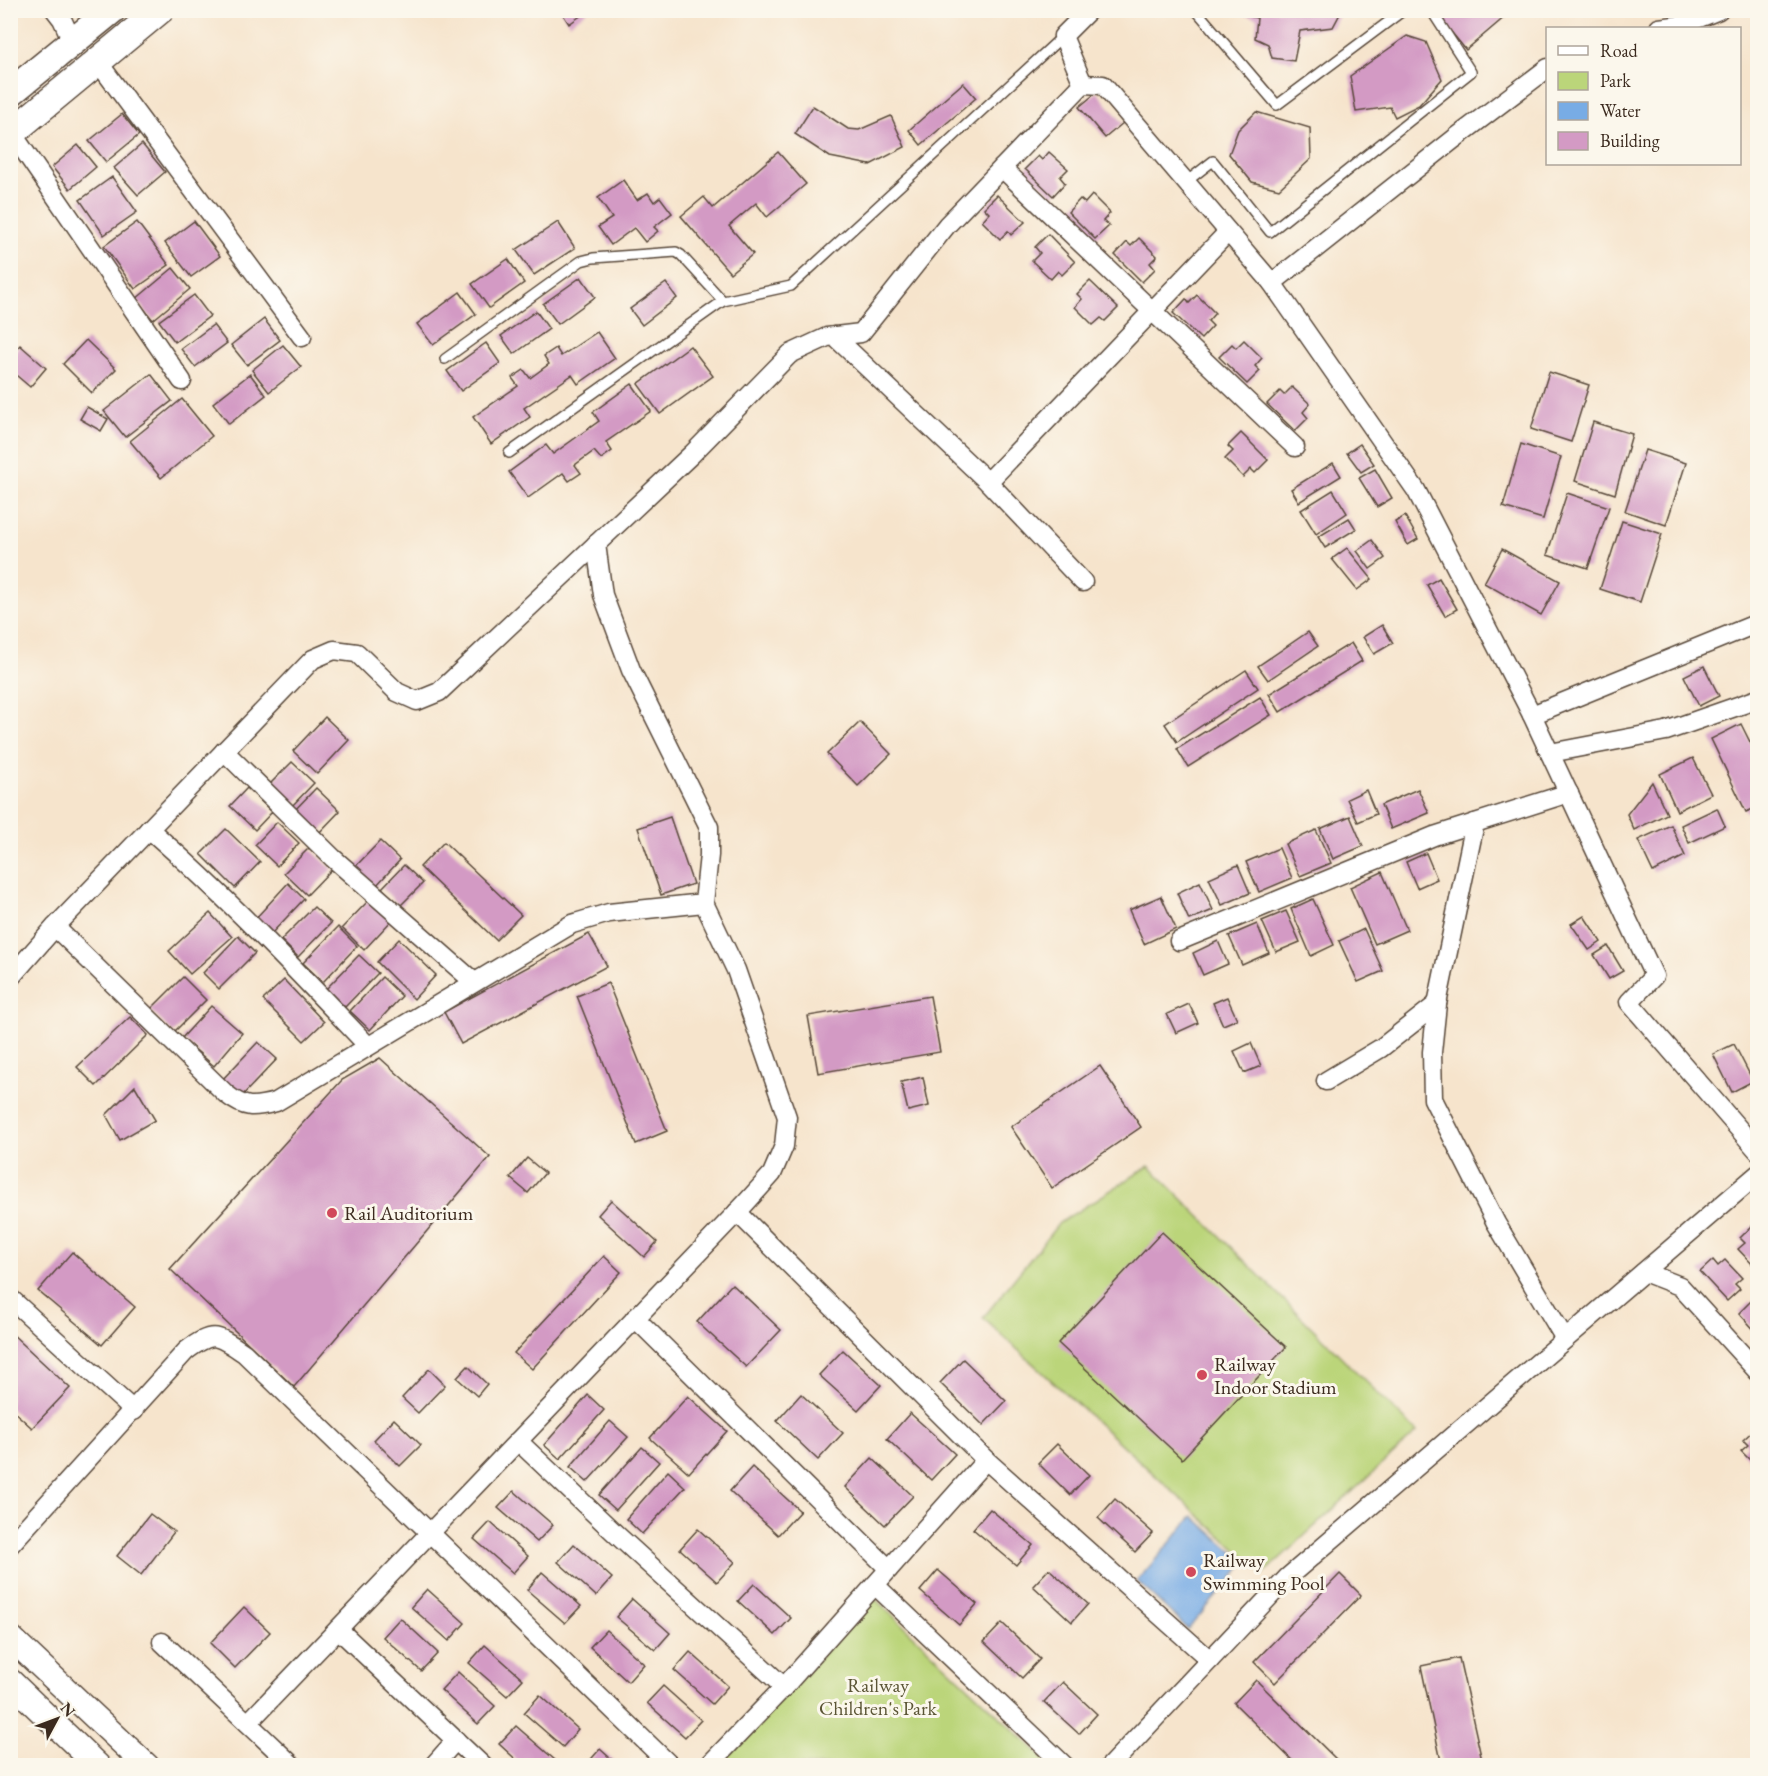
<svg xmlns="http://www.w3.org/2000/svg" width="1768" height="1776" font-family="'EB Garamond',serif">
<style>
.green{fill:#bbd57a;stroke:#7b804c;stroke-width:1.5}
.water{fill:#78ace5;stroke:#5a6b82;stroke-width:1.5}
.building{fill:#d39ac4}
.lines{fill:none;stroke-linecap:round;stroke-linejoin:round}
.lane-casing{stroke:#574638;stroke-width:12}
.street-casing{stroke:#574638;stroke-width:21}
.secondary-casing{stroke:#574638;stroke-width:27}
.primary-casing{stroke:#574638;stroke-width:30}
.lane{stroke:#fff;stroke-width:9}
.street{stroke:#fff;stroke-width:18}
.secondary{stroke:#fff;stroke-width:24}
.primary{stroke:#fff;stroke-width:27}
.poi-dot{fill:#d1495b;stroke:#fbf7ec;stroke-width:2}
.labels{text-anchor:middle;stroke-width:6;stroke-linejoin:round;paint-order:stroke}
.poi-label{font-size:20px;fill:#3b2a1e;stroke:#fbf7ec;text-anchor:start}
.park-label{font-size:20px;fill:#5b5535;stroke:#fbf7ec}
</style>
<rect width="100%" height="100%" fill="#fbf7ec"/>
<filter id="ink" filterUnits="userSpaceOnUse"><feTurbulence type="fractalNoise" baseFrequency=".0167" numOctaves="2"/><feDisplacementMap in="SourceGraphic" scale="12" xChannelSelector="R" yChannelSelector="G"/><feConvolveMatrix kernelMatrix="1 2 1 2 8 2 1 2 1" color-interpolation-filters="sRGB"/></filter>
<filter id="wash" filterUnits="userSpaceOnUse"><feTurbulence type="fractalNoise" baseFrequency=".008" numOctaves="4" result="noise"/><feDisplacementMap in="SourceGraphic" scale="24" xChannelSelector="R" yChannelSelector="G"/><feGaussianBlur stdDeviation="1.35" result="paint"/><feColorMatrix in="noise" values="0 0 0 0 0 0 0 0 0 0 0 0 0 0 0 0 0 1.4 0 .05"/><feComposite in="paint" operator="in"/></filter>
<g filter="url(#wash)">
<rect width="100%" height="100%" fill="#f6e4cc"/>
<g class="green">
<polygon points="1149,1166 1417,1432 1263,1574 983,1318 1059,1223"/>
<polygon points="874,1598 1051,1765 719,1766"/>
</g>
<polygon class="water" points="1193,1516 1245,1563 1188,1629 1137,1581"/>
<g id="blocks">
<g class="building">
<polygon points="560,10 589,10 569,24"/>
<polygon points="1236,10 1342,10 1333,27 1300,31 1294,61 1272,58 1268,44 1255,38 1257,18 1236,13"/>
<polygon points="1447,10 1513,10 1466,50 1439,17"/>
<polygon points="1407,36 1426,42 1442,79 1419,105 1395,117 1390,107 1356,112 1350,76"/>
<polygon points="963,83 976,98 921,145 909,130"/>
<polygon points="1097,92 1123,123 1105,138 1079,107"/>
<polygon points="813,106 848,129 859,130 891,116 905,147 870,165 830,157 795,134"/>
<polygon points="1256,112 1310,128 1311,159 1279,189 1252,182 1229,154 1238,130"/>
<polygon points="122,114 139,135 106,162 89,141"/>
<polygon points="142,144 165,172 138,195 114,168"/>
<polygon points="78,145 96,167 70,189 52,167"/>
<polygon points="778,152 806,184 767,217 756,203 729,226 753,254 730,273 681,216 704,197 713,208"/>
<polygon points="1049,152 1068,169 1060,177 1065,183 1053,196 1025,169 1038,156 1042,160"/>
<polygon points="112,177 137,212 104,235 80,200"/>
<polygon points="623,180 637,200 648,193 654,202 660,197 672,213 654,227 658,231 645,242 634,228 611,245 598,227 612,218 598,198"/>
<polygon points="997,195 1025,222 1011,235 1008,231 1000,239 982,221 989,213 984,208"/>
<polygon points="1092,195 1110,213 1103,221 1109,226 1095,239 1068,212 1080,199 1085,203"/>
<polygon points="194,221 220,256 191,277 165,243"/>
<polygon points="137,222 169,265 135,289 104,246"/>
<polygon points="558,222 575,248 534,275 516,250"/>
<polygon points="1048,234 1075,262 1062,275 1058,271 1051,279 1032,261 1040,253 1035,247"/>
<polygon points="1139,238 1157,256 1150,263 1155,269 1142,282 1115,255 1127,242 1131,246"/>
<polygon points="508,259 524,283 489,308 472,284"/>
<polygon points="173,268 190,289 153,320 136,299"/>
<polygon points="581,277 595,297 558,324 543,304"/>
<polygon points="1090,281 1118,308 1105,321 1101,318 1093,325 1075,307 1082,299 1077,294"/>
<polygon points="666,283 677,298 642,325 630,309"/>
<polygon points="460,292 476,314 433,345 417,324"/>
<polygon points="194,295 210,316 175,342 159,321"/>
<polygon points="1197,295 1215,313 1208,321 1213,326 1201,339 1173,313 1186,299 1189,303"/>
<polygon points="536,311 549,329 514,354 501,336"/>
<polygon points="264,319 280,340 247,365 231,345"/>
<polygon points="213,325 227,343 195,367 181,349"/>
<polygon points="597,332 615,358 578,384 572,375 524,408 530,417 491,444 473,417 518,386 512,378 524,370 530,378 549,364 544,356 556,348 561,356"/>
<polygon points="86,340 116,369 92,393 63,364"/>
<polygon points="1244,340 1262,358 1255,366 1260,371 1247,384 1219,357 1232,344 1236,348"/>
<polygon points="486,343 500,363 461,391 447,371"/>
<polygon points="20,345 46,368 30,387 10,370 10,356"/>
<polygon points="283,345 301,367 269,392 252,370"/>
<polygon points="690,346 713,376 660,414 638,384"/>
<polygon points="1549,372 1589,385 1571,442 1531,429"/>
<polygon points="151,374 172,401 125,437 104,411"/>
<polygon points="250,374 266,395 229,424 213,403"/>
<polygon points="632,384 651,411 606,442 612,451 601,459 594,451 575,465 581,473 569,481 563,473 528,498 509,472 546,445 553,454 599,421 593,412"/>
<polygon points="1292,387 1310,404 1303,412 1308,418 1295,431 1267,404 1280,391 1284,395"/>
<polygon points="182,399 212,436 161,478 130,441"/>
<polygon points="87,407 108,419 101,431 80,419"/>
<polygon points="1593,422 1632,434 1615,494 1575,481"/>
<polygon points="1241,433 1268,460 1255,473 1251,469 1243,477 1225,459 1233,451 1228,446"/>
<polygon points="1360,444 1374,464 1361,472 1347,453"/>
<polygon points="1521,444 1561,457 1543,519 1503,507"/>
<polygon points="1645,450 1686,463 1666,525 1625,511"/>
<polygon points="1333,463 1341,476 1299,502 1291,489"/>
<polygon points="1375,469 1392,498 1377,507 1359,478"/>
<polygon points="1333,490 1347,513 1316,534 1301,510"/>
<polygon points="1567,493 1609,507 1588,568 1547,555"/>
<polygon points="1405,516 1418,539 1408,545 1395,522"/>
<polygon points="1349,518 1356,529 1325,548 1318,537"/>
<polygon points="1622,521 1662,534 1640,602 1600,589"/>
<polygon points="1372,540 1385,558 1370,569 1357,551"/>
<polygon points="1347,548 1372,579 1357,590 1332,559"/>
<polygon points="1502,549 1560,581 1541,615 1484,583"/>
<polygon points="1439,578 1457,609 1445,616 1427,585"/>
<polygon points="1382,625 1393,643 1374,654 1363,637"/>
<polygon points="1308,632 1318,646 1268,680 1258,666"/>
<polygon points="1351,643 1362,661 1280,712 1269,694"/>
<polygon points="1704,666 1719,696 1699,706 1684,676"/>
<polygon points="1246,670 1258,688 1177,742 1165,724"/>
<polygon points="1260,697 1271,715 1188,767 1177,749"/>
<polygon points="325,717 349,740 317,774 293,751"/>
<polygon points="860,722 891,754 858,786 827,754"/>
<polygon points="1741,724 1758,758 1758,807 1746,812 1711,739"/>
<polygon points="1693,758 1711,794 1677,811 1660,774"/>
<polygon points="292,762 314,783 291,807 268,786"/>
<polygon points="1652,782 1667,814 1634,830 1627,814"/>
<polygon points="247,788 272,812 255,830 230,806"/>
<polygon points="316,788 340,811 317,835 293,812"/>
<polygon points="1418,789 1429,813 1391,829 1381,805"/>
<polygon points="1366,790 1376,814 1358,822 1347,799"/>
<polygon points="1717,808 1725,826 1689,843 1681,825"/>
<polygon points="1350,816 1363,846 1333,859 1320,829"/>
<polygon points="670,817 693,884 661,895 638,828"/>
<polygon points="277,822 299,843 277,866 255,845"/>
<polygon points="1671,825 1685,856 1653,872 1638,840"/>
<polygon points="226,829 260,862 235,888 201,854"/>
<polygon points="1316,830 1331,863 1300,876 1285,844"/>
<polygon points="380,841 400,860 375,887 355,867"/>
<polygon points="444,842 521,915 496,940 420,867"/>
<polygon points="309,848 332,869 307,895 284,873"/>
<polygon points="1279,848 1292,878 1259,892 1246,862"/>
<polygon points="1426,853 1437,879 1417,888 1406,862"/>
<polygon points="404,865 423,883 400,906 382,888"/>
<polygon points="1238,865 1250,893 1222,905 1209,878"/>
<polygon points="1382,872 1407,930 1375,944 1350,887"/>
<polygon points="1200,882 1213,910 1189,920 1177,893"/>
<polygon points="288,883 304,899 271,934 255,919"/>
<polygon points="1161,896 1176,929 1144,944 1129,910"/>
<polygon points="370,899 392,920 364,950 342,928"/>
<polygon points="1313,899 1334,945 1311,956 1291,909"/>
<polygon points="314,907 331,923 298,957 281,940"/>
<polygon points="1286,911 1300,942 1276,952 1262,921"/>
<polygon points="210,913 232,937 190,974 169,951"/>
<polygon points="1584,916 1601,942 1589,950 1571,924"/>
<polygon points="1257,924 1269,953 1242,965 1229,936"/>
<polygon points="338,927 357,946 323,982 303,963"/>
<polygon points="1364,929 1383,971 1358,982 1339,941"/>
<polygon points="589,934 607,966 461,1044 444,1012"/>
<polygon points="238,936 255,953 219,989 203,973"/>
<polygon points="399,939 436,975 414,999 377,962"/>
<polygon points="1218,941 1228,964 1203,975 1193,953"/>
<polygon points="1608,946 1623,971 1609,979 1594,955"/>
<polygon points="359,955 378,973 345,1007 326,989"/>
<polygon points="183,977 206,1000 173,1033 150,1010"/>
<polygon points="382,977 402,996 370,1030 350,1011"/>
<polygon points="284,980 324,1022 304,1041 263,1000"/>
<polygon points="608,983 667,1131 636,1144 577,996"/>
<polygon points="930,996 940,1052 818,1073 808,1016"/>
<polygon points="1227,997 1237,1019 1223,1025 1213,1003"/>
<polygon points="1189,1004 1198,1023 1176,1033 1167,1014"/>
<polygon points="211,1006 242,1033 214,1066 182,1038"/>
<polygon points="130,1017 148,1035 96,1086 77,1067"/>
<polygon points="1758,1031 1758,1046 1751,1035"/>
<polygon points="258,1042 277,1059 240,1098 221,1081"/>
<polygon points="1251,1043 1261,1066 1244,1073 1234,1051"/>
<polygon points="1734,1044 1753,1081 1732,1092 1713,1054"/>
<polygon points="380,1058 490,1157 294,1387 170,1269 342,1080"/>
<polygon points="1100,1066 1141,1127 1052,1188 1011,1127"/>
<polygon points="923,1077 929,1106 908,1111 901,1082"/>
<polygon points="135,1086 155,1120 120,1140 106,1115"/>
<polygon points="527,1158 545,1173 528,1193 510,1178"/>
<polygon points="611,1200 657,1242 644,1257 598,1215"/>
<polygon points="1752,1226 1758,1232 1758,1264 1755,1267 1738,1249 1745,1243 1740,1238"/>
<polygon points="1162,1232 1286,1347 1182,1459 1058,1343"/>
<polygon points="72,1252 135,1307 102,1345 38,1291"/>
<polygon points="604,1256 621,1272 532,1369 514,1353"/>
<polygon points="1713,1260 1718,1266 1725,1260 1742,1278 1735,1284 1740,1289 1727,1301 1700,1272"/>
<polygon points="732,1284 781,1330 746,1367 697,1322"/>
<polygon points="1751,1301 1758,1308 1758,1334 1739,1313"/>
<polygon points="10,1332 70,1388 32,1428 10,1408"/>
<polygon points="843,1350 881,1385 858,1410 819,1375"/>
<polygon points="963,1359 1006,1401 983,1425 940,1383"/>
<polygon points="468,1366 487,1384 477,1396 457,1378"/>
<polygon points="429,1369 445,1385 418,1413 402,1398"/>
<polygon points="801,1394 843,1433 818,1460 777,1421"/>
<polygon points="588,1395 604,1410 560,1459 544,1445"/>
<polygon points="688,1396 727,1431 689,1473 650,1438"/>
<polygon points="910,1413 955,1454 931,1480 887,1439"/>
<polygon points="394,1419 421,1445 400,1466 374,1440"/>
<polygon points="610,1421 628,1437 587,1482 570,1467"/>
<polygon points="1756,1428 1758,1430 1758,1468 1741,1451 1748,1445 1743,1440"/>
<polygon points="1057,1444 1089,1475 1070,1495 1038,1463"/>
<polygon points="642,1447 659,1462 616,1510 599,1495"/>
<polygon points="872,1458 913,1496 885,1525 845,1487"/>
<polygon points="752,1467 800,1511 778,1535 730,1491"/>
<polygon points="668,1471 685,1487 642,1534 626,1519"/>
<polygon points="514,1491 553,1525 537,1542 498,1508"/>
<polygon points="1115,1499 1153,1533 1135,1552 1098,1518"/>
<polygon points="990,1509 1033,1545 1016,1565 973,1529"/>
<polygon points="150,1514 174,1532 141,1575 117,1556"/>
<polygon points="490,1522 528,1556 513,1573 474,1539"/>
<polygon points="698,1529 735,1562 717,1582 680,1549"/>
<polygon points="574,1544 612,1578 596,1596 558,1562"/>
<polygon points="1049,1569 1088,1604 1072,1622 1033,1586"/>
<polygon points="938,1570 977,1604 959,1625 920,1591"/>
<polygon points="542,1572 581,1606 565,1623 527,1590"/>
<polygon points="1340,1574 1361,1595 1275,1683 1254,1662"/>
<polygon points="754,1584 791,1618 775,1635 738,1601"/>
<polygon points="427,1589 465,1623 449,1641 411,1607"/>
<polygon points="632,1599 670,1633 655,1650 616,1617"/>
<polygon points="244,1607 270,1632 235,1668 210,1643"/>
<polygon points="400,1618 438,1653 421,1671 383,1637"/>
<polygon points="1002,1623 1040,1659 1022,1678 984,1642"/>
<polygon points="606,1630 644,1664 628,1682 590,1647"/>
<polygon points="485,1645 523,1679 507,1696 469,1663"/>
<polygon points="690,1652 728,1686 712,1704 674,1670"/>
<polygon points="1459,1658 1483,1765 1481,1766 1442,1766 1421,1666"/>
<polygon points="458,1672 495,1706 478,1724 441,1690"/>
<polygon points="1256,1680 1343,1766 1298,1766 1234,1703"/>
<polygon points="1063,1682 1097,1714 1079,1734 1044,1702"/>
<polygon points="663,1686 701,1720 685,1737 647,1703"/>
<polygon points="540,1695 578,1729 563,1747 524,1713"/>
<polygon points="516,1726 555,1760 550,1766 523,1766 499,1744"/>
<polygon points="600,1749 619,1766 585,1766"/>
</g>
</g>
</g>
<g filter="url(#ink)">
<use href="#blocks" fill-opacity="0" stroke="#574638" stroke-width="1.5"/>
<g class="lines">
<g class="lane-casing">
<g id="lane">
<polyline points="1196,10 1277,105 1404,10"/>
<polyline points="1186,182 1213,161 1270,232 1471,72 1431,10"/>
<polyline points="445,359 581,261 593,258 676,252 681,255 723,301"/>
<polyline points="509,453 723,301 791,286 1063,36"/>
</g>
</g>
<g class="street-casing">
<g id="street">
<polyline points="55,10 62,19 72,41"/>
<polyline points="1659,28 1682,25 1719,10"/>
<polyline points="98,62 302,337"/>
<polyline points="1548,68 1454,139 1272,283 1416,490 1532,715 1758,623"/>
<polyline points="1083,84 1103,85 1272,283"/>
<polyline points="12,133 182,381"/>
<polyline points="1002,168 1295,447"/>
<polyline points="834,336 988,482 1083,582"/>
<polyline points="988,482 1228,232"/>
<polyline points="1532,715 1654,976 1629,1002 1758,1151"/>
<polyline points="224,751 333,858 474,982"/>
<polyline points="1550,753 1666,731 1758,699"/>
<path d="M149,829C226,896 297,971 368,1046"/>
<path d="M55,927L226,1094C245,1109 253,1108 276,1102L572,924L609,913L704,903"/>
<polyline points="1179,941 1434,836 1569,793"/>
<polyline points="10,978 55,927 313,659 334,650 357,653 397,692 417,701 439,692 692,454 790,354 827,337 861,333 947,225 1083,84 1063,36 1089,10"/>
<polyline points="1437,1004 1432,1052 1433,1099 1496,1223 1565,1339"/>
<polyline points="1326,1081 1381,1048 1437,1004 1475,823"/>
<polyline points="737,1212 986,1460 1210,1660"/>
<polyline points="1644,1272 1680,1286 1758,1372"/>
<polyline points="10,1298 134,1411"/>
<polyline points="635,1318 889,1569"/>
<polyline points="518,1441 618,1536 784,1687"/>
<path d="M10,1545L186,1351C214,1330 217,1335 244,1353L671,1766"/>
<polyline points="875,1585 1065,1766"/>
<polyline points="338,1629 483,1766"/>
<polyline points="162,1642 293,1766"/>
<polyline points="248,1723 743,1206 772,1174 784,1146 787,1117 736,970 704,903 709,855 709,827 631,670 603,595 596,544"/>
<polyline points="433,1766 456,1740"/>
<polyline points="708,1766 784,1687 986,1460"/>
<polyline points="1110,1766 1288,1577 1758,1174"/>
</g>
</g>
<g class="secondary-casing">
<g id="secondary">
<polyline points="10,1637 147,1766"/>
<polyline points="10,1681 98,1766"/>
</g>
</g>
<g class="primary-casing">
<g id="primary">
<polyline points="10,93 112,10"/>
<polyline points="10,134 160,10"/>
</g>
</g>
<use href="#lane" class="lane"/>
<use href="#street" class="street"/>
<use href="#secondary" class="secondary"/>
<use href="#primary" class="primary"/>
</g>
</g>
<g class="poi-dot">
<circle cx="332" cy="1213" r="6"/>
<circle cx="1202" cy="1375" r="6"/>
<circle cx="1191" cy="1572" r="6"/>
</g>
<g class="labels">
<g class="poi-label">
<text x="344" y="1220">Rail Auditorium</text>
<text x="1214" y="1371">Railway<tspan x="1214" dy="23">Indoor Stadium</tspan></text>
<text x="1203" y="1567">Railway<tspan x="1203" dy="23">Swimming Pool</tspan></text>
</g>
<g class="park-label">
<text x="878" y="1692">Railway<tspan x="878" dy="23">Children's Park</tspan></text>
</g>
</g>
<rect width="1768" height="1776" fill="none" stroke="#fbf7ec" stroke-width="36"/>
<rect x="1546" y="27" width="195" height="138" fill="#fbf7ec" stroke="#aea59a" stroke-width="1.5"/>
<rect x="1558" y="46" width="30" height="9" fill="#ffffff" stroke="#aea59a" stroke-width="1.5"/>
<text x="1600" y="57" font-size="18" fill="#3b2a1e">Road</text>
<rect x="1558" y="72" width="30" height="18" fill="#bbd57a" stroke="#aea59a" stroke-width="1.5"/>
<text x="1600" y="87" font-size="18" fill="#3b2a1e">Park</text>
<rect x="1558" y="102" width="30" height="18" fill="#78ace5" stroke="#aea59a" stroke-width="1.5"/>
<text x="1600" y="117" font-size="18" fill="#3b2a1e">Water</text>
<rect x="1558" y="132" width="30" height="18" fill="#d39ac4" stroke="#aea59a" stroke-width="1.5"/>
<text x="1600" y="147" font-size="18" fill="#3b2a1e">Building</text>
<g transform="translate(57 1719) rotate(49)" stroke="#fbf7ec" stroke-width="4.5" paint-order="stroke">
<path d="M0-4.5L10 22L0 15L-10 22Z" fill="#3b2a1e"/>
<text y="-9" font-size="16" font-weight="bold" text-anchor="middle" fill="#3b2a1e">N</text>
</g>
</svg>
